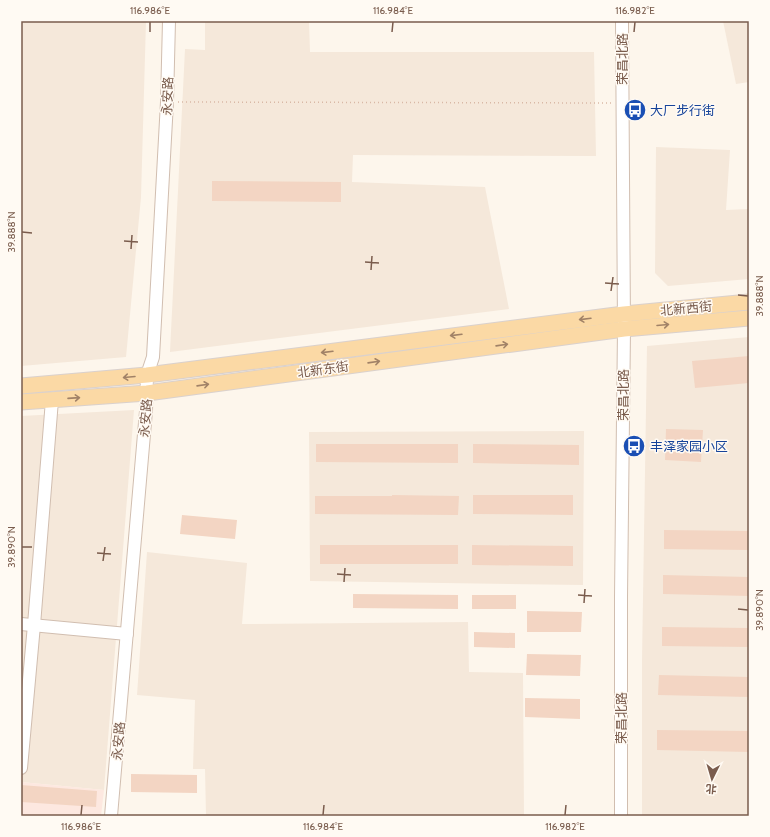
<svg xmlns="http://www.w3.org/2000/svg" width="770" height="837" font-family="Cabin,'Noto Sans SC',sans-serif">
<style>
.residential{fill:#f5e8da}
.commercial{fill:#fde8e0}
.building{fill:#f3d5c3}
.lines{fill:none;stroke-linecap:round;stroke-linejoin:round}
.minor-casing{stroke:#d1beb0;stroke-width:14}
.major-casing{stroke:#dad1cd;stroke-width:17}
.path{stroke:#d9b8a5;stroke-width:1.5;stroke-dasharray:1 3;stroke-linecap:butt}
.minor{stroke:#fff;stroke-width:12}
.major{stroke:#fbd9a5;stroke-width:15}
.oneway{stroke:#a18267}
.ticks{fill:none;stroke:#7a5c4d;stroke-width:1.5}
.labels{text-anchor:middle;stroke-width:3;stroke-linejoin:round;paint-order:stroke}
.street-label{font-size:13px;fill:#7a5c4d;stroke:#fffaf3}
.transit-label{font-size:13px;fill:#164399;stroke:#fffaf3;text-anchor:start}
.neatline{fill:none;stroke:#7a5c4d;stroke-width:1.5}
.ticks-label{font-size:10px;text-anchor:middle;fill:#7a5c4d}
</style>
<rect width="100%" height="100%" fill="#fdf6ec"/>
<g class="residential">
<polygon points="21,21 146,21 141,197 126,357 21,366"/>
<polygon points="205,21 309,21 310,52 594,52 596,156 353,155 352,182 485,187 509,309 170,352 185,49 205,50"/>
<polygon points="723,21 749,21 749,82 736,84"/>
<polygon points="656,147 730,150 726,210 749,209 749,279 668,286 655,273"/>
<polygon points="749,337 749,816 642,816 642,661 647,346"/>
<polygon points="134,410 104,790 21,782 21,416"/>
<polygon points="584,431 583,585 310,581 309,432"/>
<polygon points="147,552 247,563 242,624 468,622 469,672 523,673 524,816 206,816 205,769 193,769 195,700 137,695"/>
</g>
<polygon class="commercial" points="21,782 104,790 101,816 21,816"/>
<g class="building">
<polygon points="212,181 341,182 341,202 212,201"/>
<polygon points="749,356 749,383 695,388 692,361"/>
<polygon points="666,429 703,430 701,462 665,460"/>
<polygon points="316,444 458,444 458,463 316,462"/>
<polygon points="473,444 579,445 579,465 473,463"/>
<polygon points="392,495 459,496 458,515 315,514 315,496 392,496"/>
<polygon points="473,495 573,495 573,515 473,514"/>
<polygon points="182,515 237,520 235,539 180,534"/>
<polygon points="664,530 749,531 749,550 664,549"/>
<rect x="320" y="545" width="138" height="19"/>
<polygon points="472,545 573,546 573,566 472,565"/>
<polygon points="663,575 749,577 749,596 663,594"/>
<polygon points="353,594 458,595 458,609 353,608"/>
<rect x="472" y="595" width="44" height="14"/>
<polygon points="527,611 582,612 581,632 527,632"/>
<polygon points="662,627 749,628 749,647 662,646"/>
<polygon points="474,632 515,633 515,648 474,647"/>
<polygon points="527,654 581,655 580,676 526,675"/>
<polygon points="659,675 749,677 749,697 658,695"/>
<polygon points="525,698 580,699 580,719 525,717"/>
<polygon points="657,730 749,731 749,752 657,750"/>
<polygon points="131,774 197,775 197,793 131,792"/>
<polygon points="21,785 97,791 96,807 21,802"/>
</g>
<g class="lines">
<g class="minor-casing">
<g id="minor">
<polyline points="21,624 127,634"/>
<polyline points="21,768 34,625 52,400"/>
<polyline points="111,816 146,411 147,375 153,357 167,102 169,21"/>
<polyline points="621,816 621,597 624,329 622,21"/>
</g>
</g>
<g class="major-casing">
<g id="major">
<polyline points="21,386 147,375 624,314 749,302"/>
<polyline points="21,402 147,393 624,329 749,318"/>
</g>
</g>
<polyline class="path" points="178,102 613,103"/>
<use href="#minor" class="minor"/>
<use href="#major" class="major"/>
</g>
<defs><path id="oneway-shaft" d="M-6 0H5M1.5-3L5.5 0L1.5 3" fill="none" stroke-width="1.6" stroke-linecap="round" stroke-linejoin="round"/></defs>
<g class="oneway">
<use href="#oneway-shaft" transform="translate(585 319) rotate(173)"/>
<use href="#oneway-shaft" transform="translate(663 325) rotate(-5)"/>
<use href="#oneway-shaft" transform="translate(456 335) rotate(173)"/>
<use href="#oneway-shaft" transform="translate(502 345) rotate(-8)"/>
<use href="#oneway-shaft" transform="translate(327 352) rotate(173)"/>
<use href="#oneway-shaft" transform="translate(374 362) rotate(-8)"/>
<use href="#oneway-shaft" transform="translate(129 377) rotate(175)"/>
<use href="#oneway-shaft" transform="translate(203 385) rotate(-8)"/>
<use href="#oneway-shaft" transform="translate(74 398) rotate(-4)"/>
</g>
<path class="ticks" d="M150,32V22M392,32L393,22M634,32L635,22M22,232L32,233M124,241L138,242M131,249L132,235M365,262L379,263M371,270L372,256M605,283L619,284M611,291L613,277M738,295L748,296M22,547H32M97,553L111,554M103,561L105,547M337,574L351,575M344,582L345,568M578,595L592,596M584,603L585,589M738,609L748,610M81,815L82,805M323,815L324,805M565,815L566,805"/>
<defs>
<g id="bus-disc" transform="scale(1.15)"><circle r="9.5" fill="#1a4fb4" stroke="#fffaf3"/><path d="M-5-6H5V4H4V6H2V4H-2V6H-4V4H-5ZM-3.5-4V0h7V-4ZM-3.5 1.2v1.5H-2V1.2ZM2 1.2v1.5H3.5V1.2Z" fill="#fff"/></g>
</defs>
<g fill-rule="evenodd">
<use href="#bus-disc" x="635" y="110"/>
<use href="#bus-disc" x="634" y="446"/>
</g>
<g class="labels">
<g class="street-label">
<text transform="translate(622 59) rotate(-90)" y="5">荣昌北路</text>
<text transform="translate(167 96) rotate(-88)" y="5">永安路</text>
<text transform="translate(686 308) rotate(-5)" y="5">北新西街</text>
<text transform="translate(323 369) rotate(-8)" y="5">北新东街</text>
<text transform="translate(623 395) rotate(-90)" y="5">荣昌北路</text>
<text transform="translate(145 418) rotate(-85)" y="5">永安路</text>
<text transform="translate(621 718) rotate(-90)" y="5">荣昌北路</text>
<text transform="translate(118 741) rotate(-85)" y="5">永安路</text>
</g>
<g class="transit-label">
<text x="650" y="115">大厂步行街</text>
<text x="650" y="451">丰泽家园小区</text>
</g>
</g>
<rect width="770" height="837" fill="none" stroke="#fffaf3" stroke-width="44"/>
<g transform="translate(712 779) rotate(185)" stroke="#fffaf3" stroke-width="3" paint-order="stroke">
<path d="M0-3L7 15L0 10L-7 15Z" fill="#7a5c4d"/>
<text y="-6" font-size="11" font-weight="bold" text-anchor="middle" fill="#7a5c4d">北</text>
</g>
<rect x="22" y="22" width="726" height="793" class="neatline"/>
<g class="ticks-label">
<text x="150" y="14">116.986°E</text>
<text x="393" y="14">116.984°E</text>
<text x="635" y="14">116.982°E</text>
<text transform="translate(11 232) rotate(-90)" y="4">39.888°N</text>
<text transform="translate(759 296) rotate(-90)" y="4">39.888°N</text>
<text transform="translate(11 547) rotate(-90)" y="4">39.890°N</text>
<text transform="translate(759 610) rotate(-90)" y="4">39.890°N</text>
<text x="81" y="830">116.986°E</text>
<text x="323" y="830">116.984°E</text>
<text x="565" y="830">116.982°E</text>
</g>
</svg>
